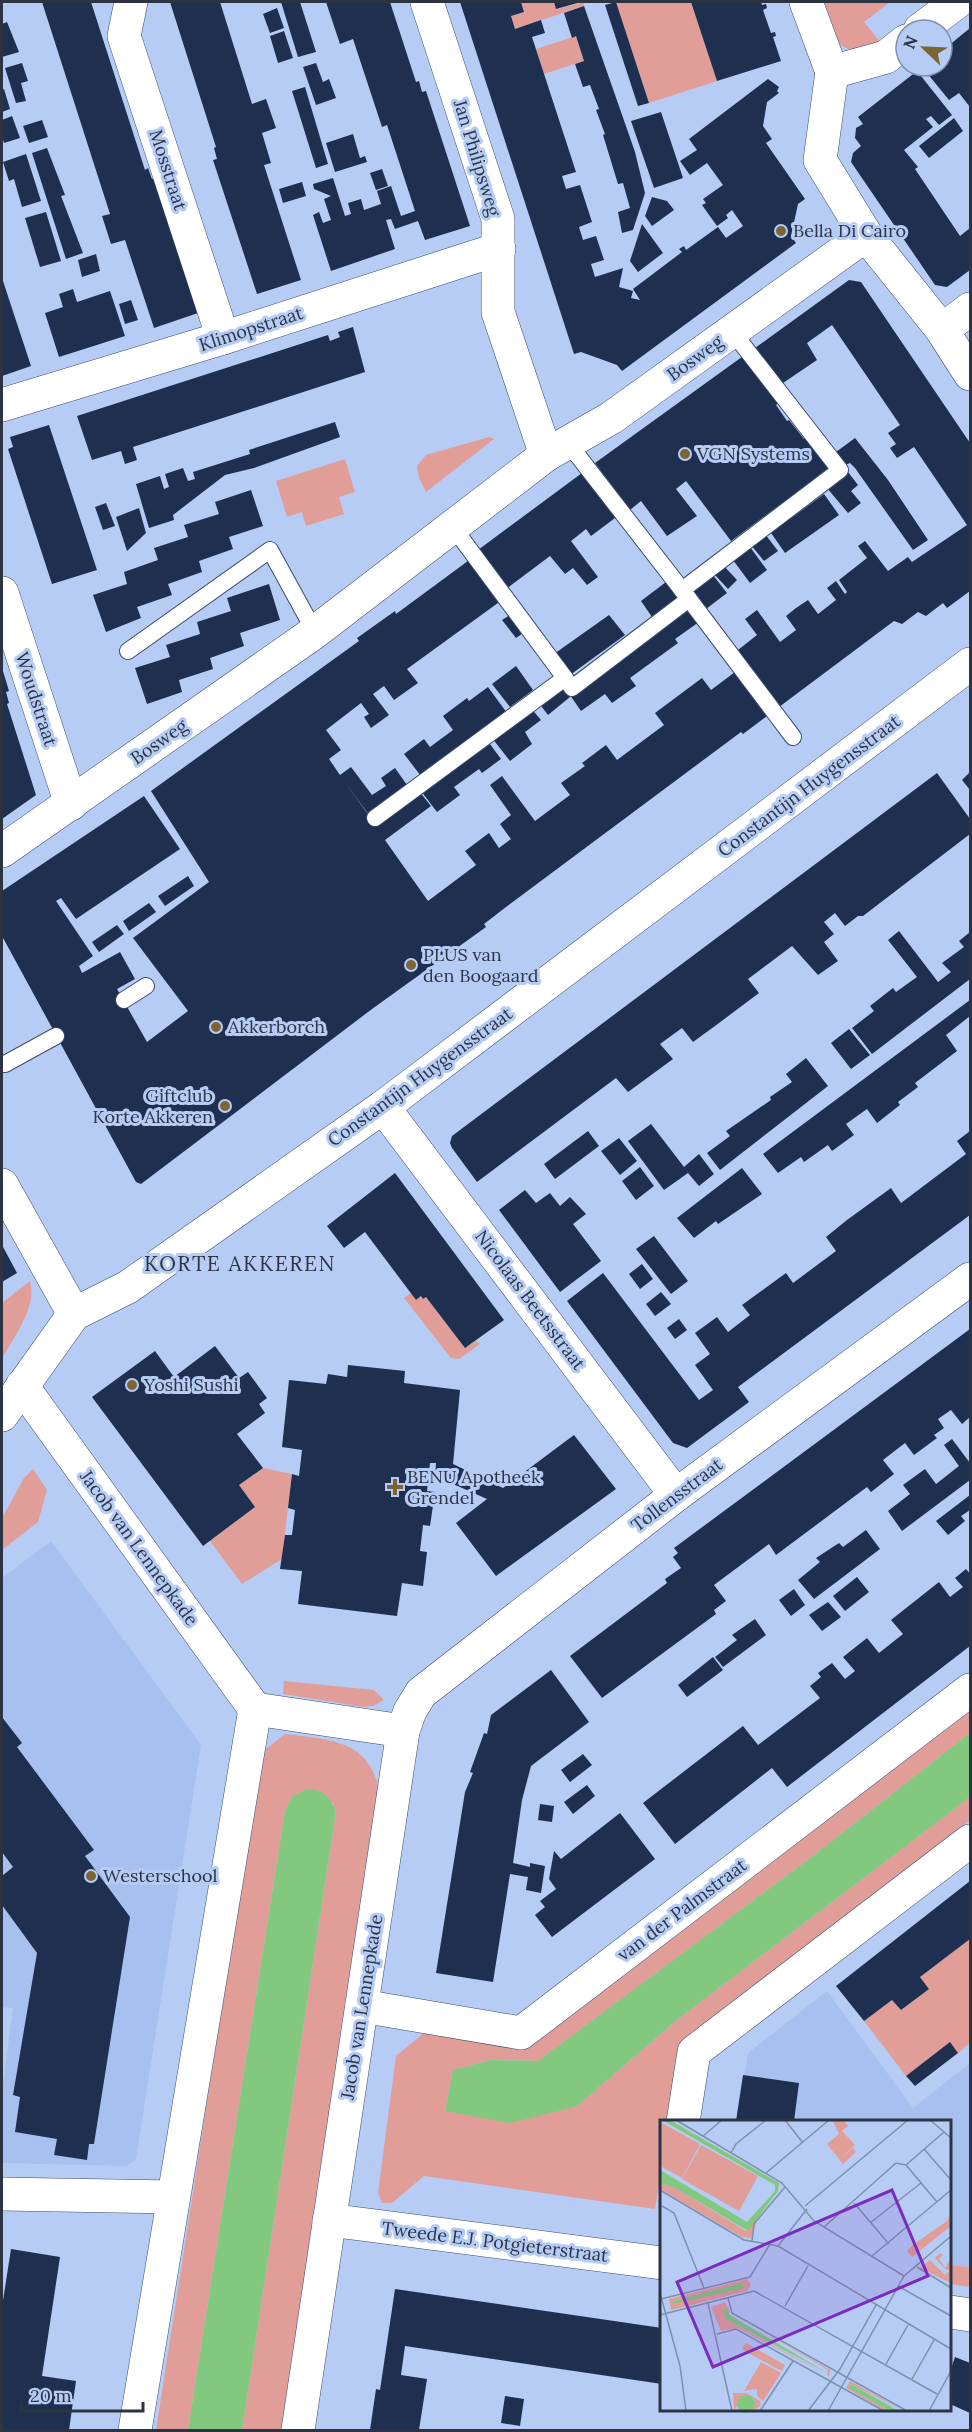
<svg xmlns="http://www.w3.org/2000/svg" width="972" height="2432" font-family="Lora,serif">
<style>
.built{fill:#a8c0ef}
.green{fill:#e19d98}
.water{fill:#82c97f}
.building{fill:#1f2f4f}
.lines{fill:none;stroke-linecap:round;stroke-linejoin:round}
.service-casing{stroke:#3a4c6e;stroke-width:18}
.minor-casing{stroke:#3a4c6e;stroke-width:34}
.service{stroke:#fff;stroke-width:16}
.minor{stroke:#fff;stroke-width:33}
.poi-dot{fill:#7c6435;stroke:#b6ccf5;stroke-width:2}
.labels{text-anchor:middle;stroke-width:6;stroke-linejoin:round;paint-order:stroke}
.street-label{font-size:18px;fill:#2c3444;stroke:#b6ccf5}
.poi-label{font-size:18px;fill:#2c3444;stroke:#b6ccf5;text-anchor:start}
.quarter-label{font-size:21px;letter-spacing:1.5px;fill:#2c3444;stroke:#b6ccf5}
.inset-road{fill:none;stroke:#7f8fae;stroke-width:1.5}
.view{fill:#7b2cbf;fill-opacity:0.15;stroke:#7b2cbf;stroke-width:3}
.inset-edge{fill:none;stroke:#2c3444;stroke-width:3}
</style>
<rect width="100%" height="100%" fill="#b6ccf5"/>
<g class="built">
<polygon points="51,1541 201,1745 136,2159 127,2166 2,2163 2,2090 13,2008 2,2007 2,1578"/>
<polygon points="827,1991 913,2108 970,2063 970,2267 950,2265 950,2122 737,2122 748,2053"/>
</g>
<g class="green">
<polygon points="521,2 554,2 557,9 584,2 584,6 515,29 511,16 524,12"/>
<polygon points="616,2 691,2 717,81 649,103"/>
<path d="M821,2H890L864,22L881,43C862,52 858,54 838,44Z"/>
<polygon points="576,36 584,61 544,74 536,49"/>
<polygon points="489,437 494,439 426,492 419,478 417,466 426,455"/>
<polygon points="345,459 355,492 339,497 344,514 306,526 302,512 287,517 276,481"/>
<path d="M30,1281C38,1306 13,1338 2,1359V1303Z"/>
<polygon points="411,1293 416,1300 421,1296 423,1299 426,1297 465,1348 476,1341 480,1344 459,1359 451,1358 404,1298"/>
<polygon points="263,1468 292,1474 282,1559 242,1584 210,1541 255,1507 239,1485"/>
<polygon points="33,1469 47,1490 38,1522 2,1550 2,1518 24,1478"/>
<polygon points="284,1681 374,1690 384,1700 373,1706 364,1707 283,1694"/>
<polygon points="970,1701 970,1733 813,1856 538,2061 491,2060 453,2070 445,2111 577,2106 678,2019 970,1797 970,1820 686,2041 671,2121 662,2122 661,2173 655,2209 424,2176 392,2203 382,2203 378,2193 396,2056 424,2033 523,2043"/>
<path d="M285,1734C331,1740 371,1739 380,1795L283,2430H242L336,1811L333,1803L306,1789L292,1797L285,1811L188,2430H156L258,1774L262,1752Z"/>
<polygon points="970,1939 970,2043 958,2053 950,2043 906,2076 864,2021 892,2000 901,2010 929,1989 920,1977"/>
<polygon points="950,2265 970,2267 970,2287 950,2284"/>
</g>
<g class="water">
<polygon points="970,1733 970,1797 678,2019 577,2106 510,2123 445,2111 453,2070 491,2060 538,2061 813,1856"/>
<path d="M306,1789C322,1789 330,1796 336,1811L242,2430H188L285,1811L292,1797Z"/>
</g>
<g class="building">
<polygon points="42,2 91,2 145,170 148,168 152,179 155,178 198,313 154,328 125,240 111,244 102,216 110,214"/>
<polygon points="170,2 220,2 252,104 266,99 276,128 262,133 271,163 264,165 301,280 257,294 213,160 217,159 214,148 216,147"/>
<polygon points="281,2 300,2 316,52 298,57"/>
<polygon points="326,2 390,2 416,82 419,81 422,92 426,91 470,226 425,240 418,221 395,229 391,219 386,220 395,249 331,271 313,215 319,212 323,223 331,220 324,199 331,196 314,189 313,184 333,178 345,216 351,214 348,203 361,199 364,210 381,204 377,191 391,186 401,216 415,211 387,125 382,127 353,39 340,44"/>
<polygon points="460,2 521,2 524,12 511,16 515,29 541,20 545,33 532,37 576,172 562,176 566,189 580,185 592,222 579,227 583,240 596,236 604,260 591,264 595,277 623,268 619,287 633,291 631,298 640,300 633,289 682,252 679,249 684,246 686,250 718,227 726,238 743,226 732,210 726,215 728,218 717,226 702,205 706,203 703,199 723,185 707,163 690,175 680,161 697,150 689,139 768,79 779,87 777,91 779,93 767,102 763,126 772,139 766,143 805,199 798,204 791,236 796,243 622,371 617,365 581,352 574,354"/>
<polygon points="554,2 581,2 556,9"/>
<polygon points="616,2 649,103 638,106 605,5"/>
<polygon points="691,2 761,2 762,5 766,4 767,8 763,10 771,33 775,32 776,36 773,37 781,61 717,81"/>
<polygon points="584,6 635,152 645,193 633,230 622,233 618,212 630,208 623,183 618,184 603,135 605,134 596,110 599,109 590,85 583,87 575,64 584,61 576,36 572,38 564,13"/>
<polygon points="277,8 284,28 270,33 263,14"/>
<polygon points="7,22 19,52 2,57 2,24"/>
<polygon points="970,28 970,107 959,93 949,100 922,67 942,66 942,51"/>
<polygon points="284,31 293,58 278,63 270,36"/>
<polygon points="22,63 28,81 21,83 26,101 16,103 5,68"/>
<polygon points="316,63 323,82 329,79 336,98 316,105 303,67"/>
<polygon points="917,71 952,115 939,125 931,116 926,119 933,127 904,150 918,167 915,169 960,236 970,228 970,270 947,287 935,285 851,162 853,153 861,146 855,138 856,128 863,124 858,117"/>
<polygon points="305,87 328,164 316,168 292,91"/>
<polygon points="4,89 10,109 2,112 2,90"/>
<polygon points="661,112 683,178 654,188 631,121"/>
<polygon points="12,116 20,138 4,143 2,136 2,120"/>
<polygon points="954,118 963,131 929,158 919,146"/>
<polygon points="42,120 48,137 29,143 23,126"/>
<polygon points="353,134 360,158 365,156 367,162 335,172 326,143"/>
<polygon points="47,148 65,195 61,196 83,253 66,259 32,153"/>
<polygon points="26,154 41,201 22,207 14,179 9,181 3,162"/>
<polygon points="382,169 388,186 376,190 370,173"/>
<polygon points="302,182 306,196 283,203 279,189"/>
<polygon points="652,197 667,201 674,210 652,226 645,216"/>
<polygon points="46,212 61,261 40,267 25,218"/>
<polygon points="642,224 663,253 638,272 630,261"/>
<polygon points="96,254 100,271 82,277 78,260"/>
<polygon points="2,278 31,366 2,376"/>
<polygon points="849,280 861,282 970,443 970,591 947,608 943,603 926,616 918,612 902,624 894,621 779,707 738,650 757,635 745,619 757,610 780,642 796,630 786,616 796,608 808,600 818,614 836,600 827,588 836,581 845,594 847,592 839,580 867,558 858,546 865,541 888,571 908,557 912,562 967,525 914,447 897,458 890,448 896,444 888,433 900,425 832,325 807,343 817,360 783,383 755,348"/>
<polygon points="73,289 77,302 110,291 125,336 59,357 45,313 63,307 59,294"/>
<polygon points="131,300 138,320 125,324 119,304"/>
<polygon points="353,327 365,372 133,447 137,460 125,464 121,451 92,460 77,416 328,335 330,341 340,337 338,332"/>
<polygon points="746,354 781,401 776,405 787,421 789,420 804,439 808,437 831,467 731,541 686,481 676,489 697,516 667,536 641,501 630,510 595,463"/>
<polygon points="335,422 340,437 254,468 225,475 173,515 174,520 149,528 136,484 160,476 164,489 169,487 165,474 183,468 188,481 195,479 193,472 250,454 249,450"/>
<polygon points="49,425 97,570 52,584 8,449 13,447 10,437"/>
<polygon points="855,438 888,480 928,540 913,550 855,468 850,463 845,465 836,452"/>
<polygon points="586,470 619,515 591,536 586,529 571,541 598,577 587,585 573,568 565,574 550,556 506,589 478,550"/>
<polygon points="848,472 858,485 851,491 861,503 848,513 827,488"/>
<polygon points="251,490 263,526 229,537 233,549 199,561 202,572 168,584 172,595 137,607 141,618 106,632 93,595 127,584 124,572 158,560 154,548 188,537 184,525 219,514 215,502"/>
<polygon points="824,494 839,515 785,553 769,530 790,517 790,519"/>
<polygon points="106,503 115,526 103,530 95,507"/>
<polygon points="139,508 146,533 127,551 116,517"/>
<polygon points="765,534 778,551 764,561 751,545"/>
<polygon points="750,547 767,570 750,583 733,560"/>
<polygon points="472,558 502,600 407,669 418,683 394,700 384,686 373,694 389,715 371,728 364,717 369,714 361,703 326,730 341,750 329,759 340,775 351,767 372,795 386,786 381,778 395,768 407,785 369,815 344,781 375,824 419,791 431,806 385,840 428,901 476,865 465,851 489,833 499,848 511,839 500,824 511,815 490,785 502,776 535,821 570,795 561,783 585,766 582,763 606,745 617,760 664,725 655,713 702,678 711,690 735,672 767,716 743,734 741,732 506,907 484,924 486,927 372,1009 141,1184 136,1182 2,936 2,891 144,796 180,849 76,919 61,898 56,901 93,956 79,966 82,973 120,952 135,979 117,989 147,1042 188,1011 133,938 209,882 151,791 359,641 357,638 395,611 396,614"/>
<polygon points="724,566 737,580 728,589 715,575"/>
<polygon points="712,574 727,593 706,609 691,590"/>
<polygon points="666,582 678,597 652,617 641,601"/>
<polygon points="269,584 280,620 240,633 244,646 210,658 213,669 179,680 182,692 147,704 135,668 170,657 166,645 200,634 197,622 231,611 227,598"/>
<polygon points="688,608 699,622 675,639 678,643 630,678 636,686 612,703 605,694 581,711 570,695"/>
<polygon points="513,613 526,631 516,638 502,620"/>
<polygon points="609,615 625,635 570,675 554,654"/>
<polygon points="516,666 533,690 510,707 492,684"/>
<polygon points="2,668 9,691 6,692 9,703 7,704 36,795 2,819"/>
<polygon points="562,684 570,697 548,715 538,702"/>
<polygon points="488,687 507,713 421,776 404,754 424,739 430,747 453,730 443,716 467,698 469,701"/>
<polygon points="530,707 541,720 525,732 532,744 510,761 492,738"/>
<polygon points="487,740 501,759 482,773 479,769 454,787 460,795 437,812 421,791"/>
<polygon points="970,772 970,790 962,780"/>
<polygon points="937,773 970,819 970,834 863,916 858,916 845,926 835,913 824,922 834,934 824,942 838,961 818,975 792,946 748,979 759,993 715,1026 693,1042 682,1028 660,1044 673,1059 628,1092 616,1078 477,1182 452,1148 450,1143 452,1136"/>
<polygon points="188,876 194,886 165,906 158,896"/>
<polygon points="149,903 156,912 129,931 123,921"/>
<polygon points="117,925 124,934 99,952 92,942"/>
<polygon points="899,931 938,982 951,972 942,963 964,947 959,941 970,932 970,979 872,1054 852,1028 874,1011 870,1006 893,988 896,992 917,977 888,940"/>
<polygon points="970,1000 970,1016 946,1035 957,1051 915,1083 918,1087 898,1102 900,1105 877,1123 867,1109 846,1124 854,1135 832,1151 828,1145 804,1162 801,1157 778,1173 763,1154"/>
<polygon points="849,1029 870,1055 851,1069 831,1043"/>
<polygon points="806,1058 828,1086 720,1170 707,1153 730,1136 726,1131 771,1100 770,1097 792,1082 786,1074"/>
<polygon points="651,1124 684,1167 699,1154 714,1174 699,1186 688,1173 664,1190 628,1141"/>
<polygon points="588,1131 599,1146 555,1179 544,1164"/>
<polygon points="970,1131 970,1215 738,1387 749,1402 687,1448 673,1443 567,1301 603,1273 699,1400 713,1390 695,1365 710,1354 695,1333 717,1317 728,1332 750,1315 742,1305 786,1273 793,1283 836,1251 826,1237 847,1220 891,1188 901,1203 966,1154 957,1141"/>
<polygon points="619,1138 637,1161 620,1175 601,1151"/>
<polygon points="640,1167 654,1186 636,1200 622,1181"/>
<polygon points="742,1168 762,1194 718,1224 716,1221 694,1238 677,1218"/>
<polygon points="395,1173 504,1320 465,1348 426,1297 423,1299 421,1296 416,1300 365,1232 344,1248 327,1226"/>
<polygon points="525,1190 536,1203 550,1193 560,1206 570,1197 586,1214 573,1224 601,1261 560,1292 499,1210"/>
<polygon points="654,1236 688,1281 671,1294 636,1249"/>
<polygon points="2,1245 17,1273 2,1282"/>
<polygon points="642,1264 653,1279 640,1289 629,1274"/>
<polygon points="661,1292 671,1304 655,1316 646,1304"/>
<polygon points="679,1319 687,1330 675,1339 667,1328"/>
<polygon points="970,1329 970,1417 962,1424 951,1410 938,1419 944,1428 934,1435 937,1438 914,1455 905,1443 883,1460 894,1474 871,1492 867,1487 776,1555 769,1544 714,1585 726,1601 714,1610 716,1614 602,1698 570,1656 667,1583 665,1579 681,1568 673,1557 678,1553 674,1548"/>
<polygon points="215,1346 239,1378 248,1372 267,1398 259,1404 265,1413 237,1434 263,1468 239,1485 255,1507 203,1546 92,1397 155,1351 174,1377"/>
<polygon points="348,1365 405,1371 404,1383 460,1390 453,1464 503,1488 574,1435 616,1489 496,1576 456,1523 487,1499 435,1476 436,1463 430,1463 427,1491 435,1492 430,1526 423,1525 420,1551 427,1552 423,1586 402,1583 397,1616 298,1604 302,1571 280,1569 285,1535 292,1535 295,1510 288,1508 292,1474 299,1476 302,1450 282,1447 289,1380 326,1384 328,1374 347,1377"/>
<polygon points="952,1439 970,1463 970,1480 902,1531 888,1511 910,1494 903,1485 925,1469 936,1484 959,1466 944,1445"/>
<polygon points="970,1495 970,1510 961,1516 965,1521 948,1535 936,1521"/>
<polygon points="866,1530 880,1549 814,1599 798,1580 820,1562 816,1558 839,1543 843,1547"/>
<polygon points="966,1569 970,1574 970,1646 787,1787 772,1768 675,1844 643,1803 743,1726 758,1745 820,1698 810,1686 821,1677 818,1673 832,1663 845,1679 855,1671 843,1657 867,1638 879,1653 903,1634 891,1620 939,1582 950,1597 963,1587 955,1578"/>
<polygon points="857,1577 869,1592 845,1611 833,1596"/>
<polygon points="794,1589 805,1605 791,1616 779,1600"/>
<polygon points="828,1602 841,1617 822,1631 809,1615"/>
<polygon points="755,1619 766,1635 723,1667 715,1657 737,1640 732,1635"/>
<polygon points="713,1657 723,1670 687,1697 678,1685"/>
<polygon points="551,1670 589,1722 531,1766 522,1800 513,1863 530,1867 530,1863 545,1866 541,1893 526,1890 528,1877 510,1874 493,1982 436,1973 465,1792 473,1773 470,1772 484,1733 487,1734 491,1715"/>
<polygon points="2,1717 22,1743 17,1747 94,1850 85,1856 130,1917 94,2144 89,2144 87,2160 54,2155 57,2139 15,2132 20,2097 13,2095 37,1953 2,1905 2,1876 13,1867 2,1852"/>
<polygon points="583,1754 592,1765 570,1782 561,1770"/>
<polygon points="587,1785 595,1796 573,1814 564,1802"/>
<polygon points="540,1804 554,1806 552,1822 538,1820"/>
<polygon points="620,1813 655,1859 552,1937 535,1915 545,1907 540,1901 556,1889 549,1879 554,1851 561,1859"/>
<polygon points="970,1881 970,1939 920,1977 929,1989 901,2010 892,2000 864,2021 836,1986"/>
<polygon points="950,2042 958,2053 915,2086 906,2076"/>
<polygon points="743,2075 799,2083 794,2121 736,2121"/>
<polygon points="11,2249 60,2257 42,2376 76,2381 69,2430 2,2430 2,2307"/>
<polygon points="395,2289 662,2328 662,2384 405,2346 401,2375 427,2379 419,2430 370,2430 376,2389 380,2390"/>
<polygon points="955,2357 970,2363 970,2413 950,2404 950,2372"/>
<polygon points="505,2396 524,2399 520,2426 501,2423"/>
</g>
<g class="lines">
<g class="service-casing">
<g id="service">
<polyline points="568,443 682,590"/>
<polyline points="453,527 565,678"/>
<polyline points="689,599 793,737"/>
<polyline points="128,651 270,550 315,632"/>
<polyline points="375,818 565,678 572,688 689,599 682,590 840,470 732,331"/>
<polyline points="124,1000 146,986"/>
<polyline points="5,1064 56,1036"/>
</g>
</g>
<g class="minor-casing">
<g id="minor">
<polyline points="131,2 124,36 223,338"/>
<polyline points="427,2 498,219 498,312 546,455"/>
<polyline points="806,2 832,72"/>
<polyline points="920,30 957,2"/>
<polyline points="832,72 886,57 906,41"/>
<polyline points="866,235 942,330 970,374"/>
<polyline points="942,330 970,309"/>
<polyline points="2,405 223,338 499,249"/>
<polyline points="2,593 71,804"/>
<polyline points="2,851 315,632 546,455 611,418 866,235 820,160 832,72"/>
<polyline points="383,1107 676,1495"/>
<polyline points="2,1185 74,1314"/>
<polyline points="22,1386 255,1709 135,2430"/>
<polyline points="2,1415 74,1314 128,1287 383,1107 970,664"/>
<polyline points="255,1709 403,1731"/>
<polyline points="362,2006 521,2033 970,1690"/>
<polyline points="683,2122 694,2052 970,1841"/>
<polyline points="2,2194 173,2197"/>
<polyline points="329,2220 662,2263"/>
<polyline points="950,2312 970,2315"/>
<polyline points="298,2430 403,1731 410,1711 421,1693 676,1495 970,1279"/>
</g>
</g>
<use href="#service" class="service"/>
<use href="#minor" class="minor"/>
</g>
<g class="poi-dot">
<circle cx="781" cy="231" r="6"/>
<circle cx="685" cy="454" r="6"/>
<circle cx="411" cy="965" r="6"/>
<circle cx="216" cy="1027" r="6"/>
<circle cx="225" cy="1106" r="6"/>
<circle cx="132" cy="1385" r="6"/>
<path d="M392 1478h6v6h6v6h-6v6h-6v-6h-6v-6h6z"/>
<circle cx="91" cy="1876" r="6"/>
</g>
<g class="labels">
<g class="street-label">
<text transform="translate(477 158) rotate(73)" y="6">Jan Philipsweg</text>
<text transform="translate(168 170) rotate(72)" y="6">Mosstraat</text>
<text transform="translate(251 329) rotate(-18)" y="6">Klimopstraat</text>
<text transform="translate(695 358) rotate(-36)" y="6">Bosweg</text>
<text transform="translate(36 699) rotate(72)" y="6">Woudstraat</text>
<text transform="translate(159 742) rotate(-35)" y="6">Bosweg</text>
<text transform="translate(809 786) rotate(-37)" y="6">Constantijn Huygensstraat</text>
<text transform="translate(420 1077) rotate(-36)" y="6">Constantijn Huygensstraat</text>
<text transform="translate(530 1300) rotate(53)" y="6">Nicolaas Beetsstraat</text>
<text transform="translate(677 1495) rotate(-37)" y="6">Tollensstraat</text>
<text transform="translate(139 1548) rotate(54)" y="6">Jacob van Lennepkade</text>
<text transform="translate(682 1910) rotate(-37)" y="6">van der Palmstraat</text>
<text transform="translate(362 2007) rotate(-81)" y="6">Jacob van Lennepkade</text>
<text transform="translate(495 2242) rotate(7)" y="6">Tweede E.J. Potgieterstraat</text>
</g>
<g class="poi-label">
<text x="793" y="237">Bella Di Cairo</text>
<text x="697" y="460">VGN Systems</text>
<text x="423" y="961">PLUS van<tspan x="423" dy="21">den Boogaard</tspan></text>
<text x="228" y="1033">Akkerborch</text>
<text x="213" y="1102" text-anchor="end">Giftclub<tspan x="213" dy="21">Korte Akkeren</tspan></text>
<text x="144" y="1391">Yoshi Sushi</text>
<text x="407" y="1483">BENU Apotheek<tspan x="407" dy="21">Grendel</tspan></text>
<text x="103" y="1882">Westerschool</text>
</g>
<g class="quarter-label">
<text x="240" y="1271">KORTE AKKEREN</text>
</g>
</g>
<g transform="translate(660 2120)">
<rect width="291" height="291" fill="#b6ccf5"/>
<path d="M184,0L188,6L182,11L195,25L181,38L193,28L196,32L183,44L167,24L179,14L173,1ZM0,2L40,24L22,58L0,46ZM41,25L98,56L79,91L22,59ZM0,63L14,67L86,111L99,95L91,118L82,117L0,69ZM291,94V106L252,137L247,131L254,124L287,101ZM280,133L283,135L279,139L285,148L291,138V163L260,148L270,140L285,155L290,151L285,149L275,138ZM87,159L91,165L87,171L11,190L9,179ZM65,182L71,193L170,250L169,256L77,208L61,211L51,187ZM68,191L168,250L167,255L67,200ZM86,223L125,245L122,251L86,232L82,228ZM101,242L121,253L103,281L97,276V269L84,271ZM190,261L244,291L191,264L189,268L230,291H226L186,268ZM73,273H86L100,281L101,285L93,291L95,280L83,275L74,291Z" fill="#e19d98" fill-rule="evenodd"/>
<path d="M2,0H10L119,63L118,71L88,111L14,67L0,63V50L87,102L115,71V65ZM82,163L84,168L12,184L13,181ZM66,188L70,195L169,254L67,200L62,189ZM191,264L239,291H230L189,268ZM77 284a9 9 0 1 1 18 0a9 9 0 1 1-18 0Z" fill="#82c97f"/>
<path class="inset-road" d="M16,0L122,63L154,101L244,156L291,116M125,0L143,23M270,0L291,18M43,16L62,0M264,29L291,60M71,33L76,24L106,0M246,45L277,82M106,53L169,0M0,70L84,120L118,126L291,229M194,83L229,124M2,86L14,93L44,168M145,86L248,0M210,103L261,63M164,107L236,43L246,45L284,12M92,121L94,104L125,67M118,126L147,89M212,136L291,70M257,147L291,168M238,166L291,196M94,171L277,274M0,173L20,246L26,291M68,178L72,193L247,291M1,179L90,157L110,124M48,183L72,291M125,186L148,146M0,195L94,171M57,214L76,209L224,291M226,244L248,205M252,259L274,220M100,291L133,241M148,291L180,249L216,185M168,291L244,156M269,291L291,251"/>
<path class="view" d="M232,70L268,156L53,247L17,162Z"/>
<rect width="291" height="291" class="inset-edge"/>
</g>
<rect width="972" height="2432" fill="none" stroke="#2c3444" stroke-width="6"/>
<g transform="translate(924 48) rotate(293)"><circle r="28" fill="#b6ccf5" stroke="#7f8fae" stroke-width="1.5"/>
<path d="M0-4.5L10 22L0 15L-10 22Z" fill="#7c6435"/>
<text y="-9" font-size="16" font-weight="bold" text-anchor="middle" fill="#2c3444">N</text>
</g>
<path d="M21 2402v9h122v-9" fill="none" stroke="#2c3444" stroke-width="3"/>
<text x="30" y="2402" font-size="18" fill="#2c3444" stroke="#b6ccf5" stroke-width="4.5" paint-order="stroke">20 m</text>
</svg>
